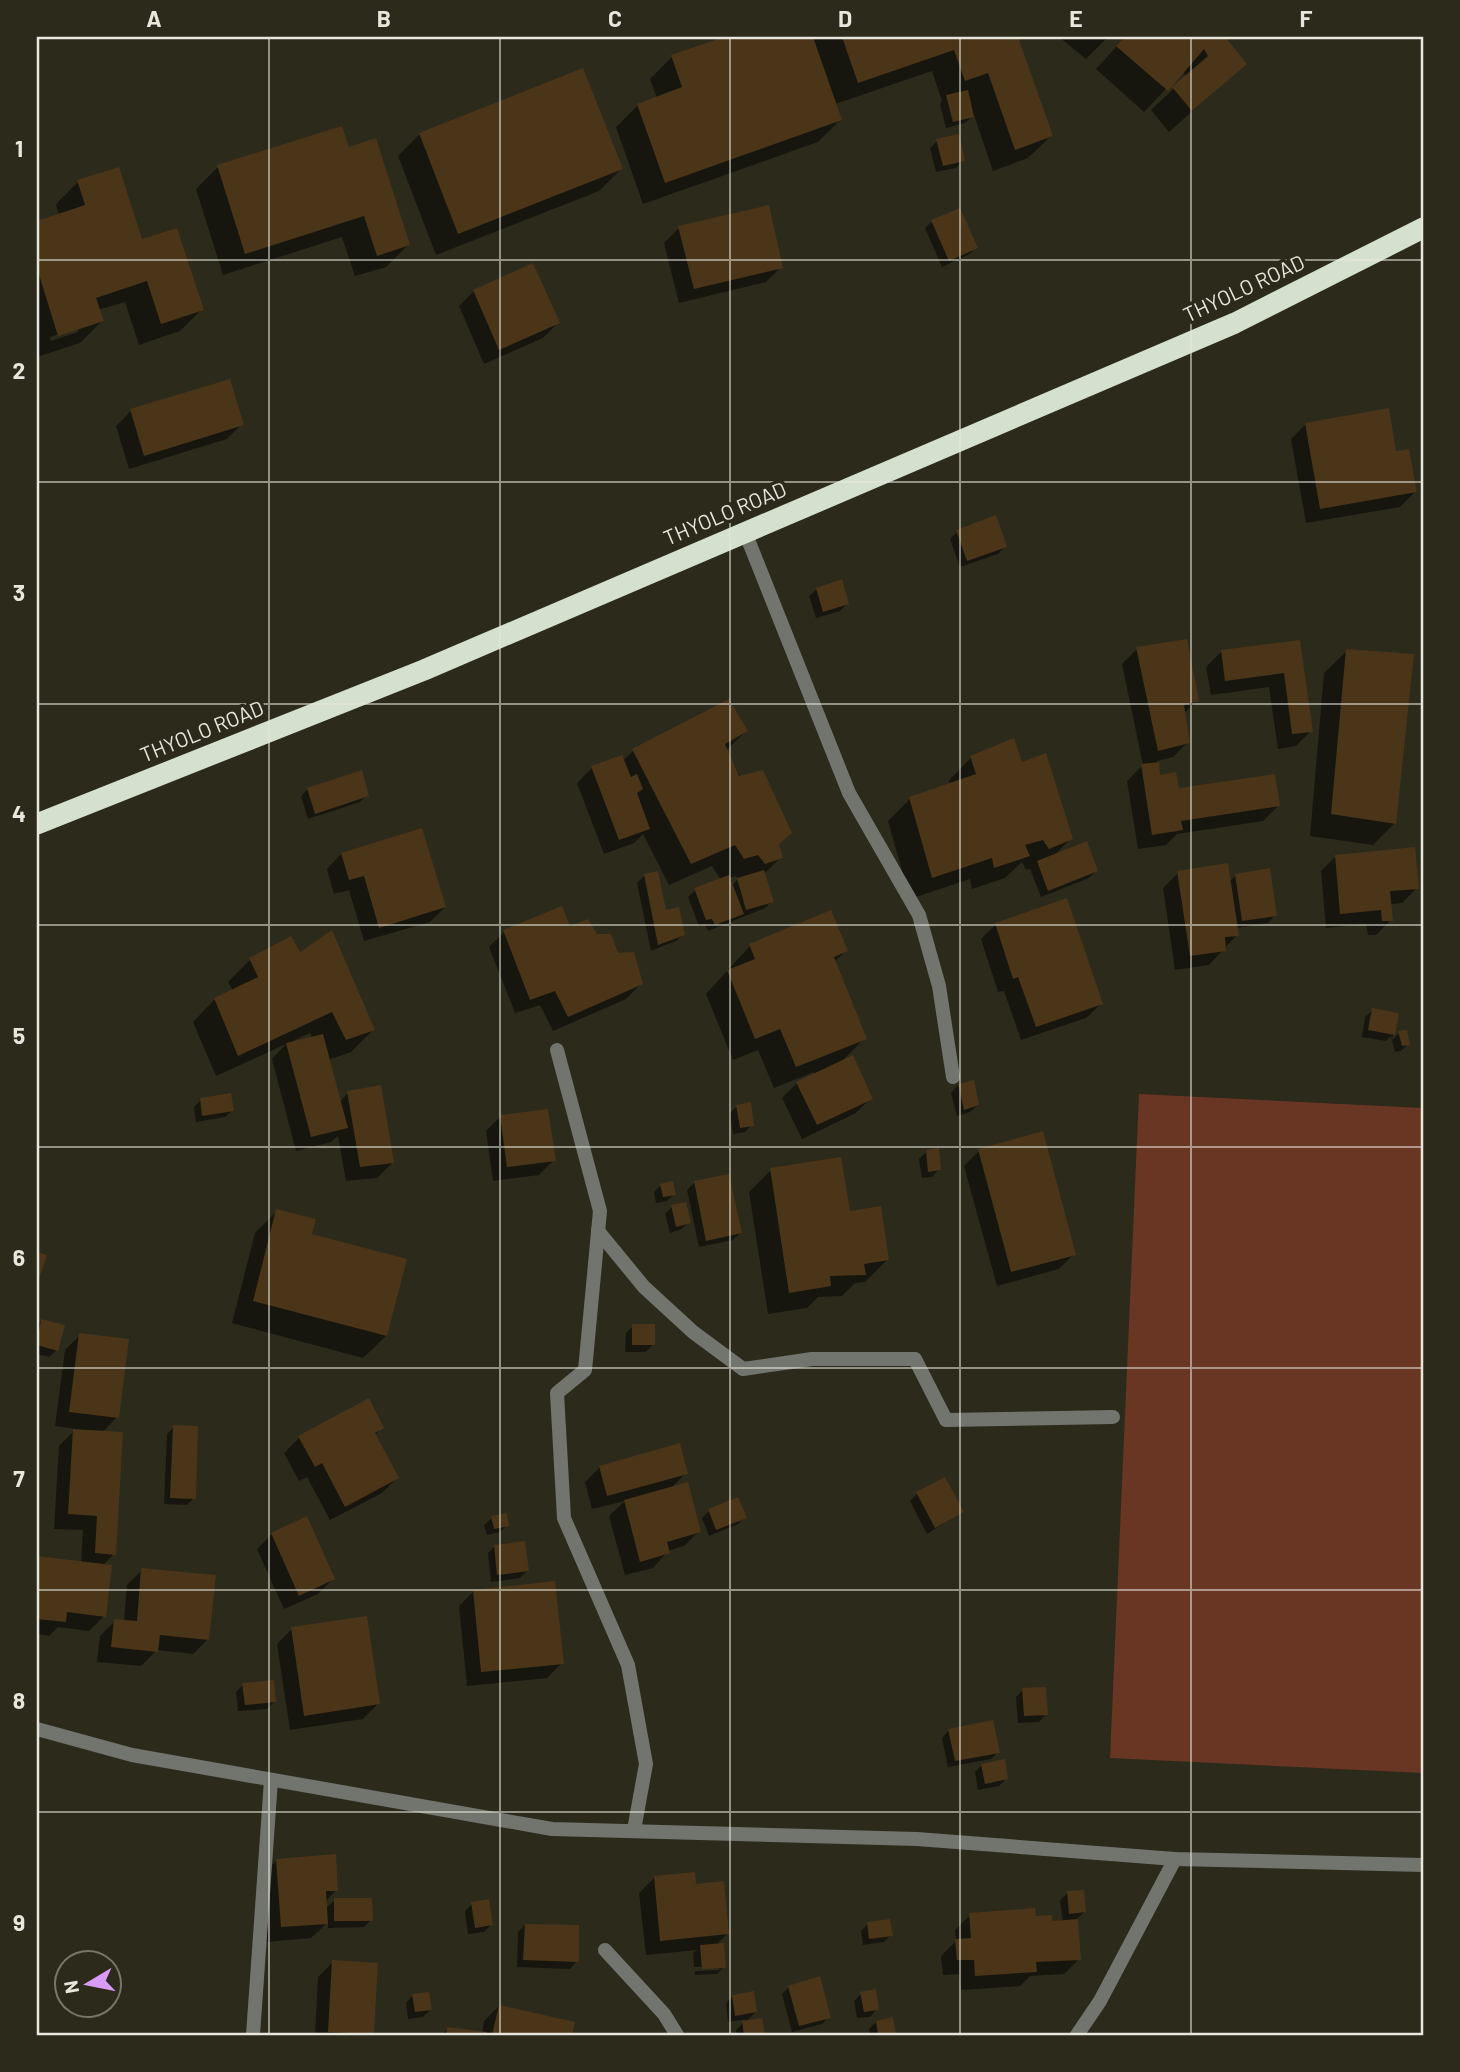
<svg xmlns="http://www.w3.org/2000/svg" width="1460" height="2072" font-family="Barlow,sans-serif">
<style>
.green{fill:#683622}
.shadow{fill:#0007;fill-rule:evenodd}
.building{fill:#4a3519}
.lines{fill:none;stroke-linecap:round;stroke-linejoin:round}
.street{stroke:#71756e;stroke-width:14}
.highway{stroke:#d5e0ce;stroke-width:21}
.grid{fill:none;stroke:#e8e7dd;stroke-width:2;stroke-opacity:0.55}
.labels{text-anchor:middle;stroke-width:7;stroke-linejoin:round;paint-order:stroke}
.street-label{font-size:21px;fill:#e8e7dd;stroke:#2c2a1b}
.neatline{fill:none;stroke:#e8e7dd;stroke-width:2.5}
.grid-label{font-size:23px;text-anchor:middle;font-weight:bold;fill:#e8e7dd}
</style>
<rect width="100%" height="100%" fill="#2c2a1b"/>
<polygon class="green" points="1139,1094 1423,1108 1423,1773 1110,1758"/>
<g class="shadow">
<polygon points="729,37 1016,37 1051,136 1028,158 993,171 974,115 965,123 946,128 940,104 942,101 932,71 835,104 840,120 818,142 643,204 616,127 638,105 657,98 650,79 672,57"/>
<polygon points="1059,37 1108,37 1086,59"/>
<polygon points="1125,37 1161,37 1166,42 1171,37 1223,37 1245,64 1169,132 1151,110 1186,77 1183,71 1144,112 1096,69"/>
<polygon points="420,134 621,169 599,191 436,255 398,156"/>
<polygon points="937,141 963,160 956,168 936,172 930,148"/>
<polygon points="348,149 408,245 386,267 355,276 342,237 223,275 196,189 218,167"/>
<path d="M78,182L141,241L202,309L180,331L139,345L125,302L98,310L102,321L80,343L37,357V223L59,216L56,204ZM78,328V332L51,341L50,337Z"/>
<polygon points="933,221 976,248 968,255 942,267 925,228"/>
<polygon points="679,228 781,267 766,282 679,303 664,243"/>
<polygon points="474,291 558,323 543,338 484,364 459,306"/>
<polygon points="131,411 242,424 227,439 129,469 116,426"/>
<polygon points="1306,424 1395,453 1415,492 1400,507 1306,523 1291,439"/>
<polygon points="957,532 1005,547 998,554 960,567 950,539"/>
<polygon points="817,589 847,604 840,611 816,618 809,596"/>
<polygon points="1299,642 1311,731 1296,746 1278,749 1269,687 1211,695 1206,667 1221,652"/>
<polygon points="1137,649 1197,701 1183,714 1188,742 1173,757 1157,761 1159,777 1177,790 1278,806 1263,821 1177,834 1166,845 1138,849 1127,781 1143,765 1122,664"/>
<polygon points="1347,651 1395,823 1373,845 1310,836 1324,673"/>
<path d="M729,701L746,731L726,751L778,845L781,857L764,874L772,901L765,908L708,931L705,925L699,926L688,897L695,890L721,880L712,866L669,885L643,834L634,843L604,854L577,783L592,768L623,761L633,751ZM736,876L738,879L731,886L728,878Z"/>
<polygon points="971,758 1021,765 1071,838 1053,857 1096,871 1089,878 1041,897 1030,869 1026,870 1022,862 1005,878 972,889 970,879 910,899 888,821 910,799 950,785 949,780"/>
<polygon points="308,789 367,795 360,802 308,819 301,796"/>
<polygon points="341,854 445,907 430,922 364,941 349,890 334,894 327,869"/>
<polygon points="1336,856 1417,888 1402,903 1390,904 1391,920 1376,935 1368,935 1366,924 1326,928 1321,871"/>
<polygon points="1178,873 1229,882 1236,875 1275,915 1268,923 1236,928 1237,935 1209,965 1175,970 1163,888"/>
<polygon points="644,876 665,912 683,934 676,941 651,951 637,883"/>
<polygon points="561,908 569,928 595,936 617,955 641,984 626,999 553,1031 540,1005 515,1013 489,947 504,932"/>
<polygon points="996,924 1101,1004 1086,1018 1021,1040 1004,991 998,992 981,939"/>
<polygon points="750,946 846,951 834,962 865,1038 841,1062 871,1098 856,1113 802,1139 782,1098 797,1083 815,1075 814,1072 774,1088 758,1050 733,1060 706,994"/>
<path d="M299,954L373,1030L351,1052L328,1060L339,1102L348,1093L392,1163L377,1178L346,1181L338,1136L331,1142L296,1151L272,1059L286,1044L216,1076L193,1022L215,999L233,991L228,982L250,960ZM310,1033L312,1038L294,1042L293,1041Z"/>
<polygon points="1373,1010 1397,1014 1392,1040 1399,1033 1408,1044 1401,1051 1395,1052 1391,1036 1386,1041 1362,1037 1365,1017"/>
<polygon points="958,1085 978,1105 970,1112 957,1116 951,1093"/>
<polygon points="201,1100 233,1110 225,1117 196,1122 194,1107"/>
<polygon points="737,1106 752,1125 745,1132 733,1134 730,1113"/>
<polygon points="501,1116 554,1160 539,1175 493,1181 486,1131"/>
<polygon points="927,1151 939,1169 932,1177 922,1178 919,1159"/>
<polygon points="979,1151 1074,1254 1059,1269 997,1286 964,1166"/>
<polygon points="771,1170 848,1213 887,1260 865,1282 855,1283 842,1296 818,1297 807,1308 768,1314 749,1192"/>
<polygon points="695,1182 740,1233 733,1240 699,1247 687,1190"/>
<polygon points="661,1185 674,1194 667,1201 656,1203 654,1192"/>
<polygon points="672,1207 689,1222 682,1229 670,1233 665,1214"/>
<polygon points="277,1211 309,1236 386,1336 363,1358 232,1323 255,1233"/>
<polygon points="41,1321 57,1350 49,1357 37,1354 37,1325"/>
<polygon points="633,1326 653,1344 646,1352 625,1352 626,1333"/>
<polygon points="80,1335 117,1417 102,1433 114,1554 102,1566 104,1616 89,1631 58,1627 49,1636 37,1634 37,1558 81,1563 83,1530 54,1529 59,1446 76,1429 55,1426 65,1350"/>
<polygon points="174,1427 194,1498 187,1505 164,1504 167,1434"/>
<polygon points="382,1428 374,1436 397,1478 382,1493 330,1520 307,1477 299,1481 284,1453 299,1438"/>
<polygon points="600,1467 686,1473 670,1489 699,1531 684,1546 668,1551 653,1568 625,1575 609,1516 625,1501 592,1509 585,1482"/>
<polygon points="917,1494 961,1512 927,1534 910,1501"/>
<polygon points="709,1511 745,1517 738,1524 709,1536 702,1518"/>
<polygon points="492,1518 507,1525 500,1532 487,1535 484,1525"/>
<polygon points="272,1534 333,1579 318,1594 284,1609 257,1549"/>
<polygon points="495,1546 527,1571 520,1578 491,1582 488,1553"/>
<polygon points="142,1570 208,1639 193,1654 157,1650 141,1666 97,1662 100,1636 115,1621 124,1622 127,1585"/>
<polygon points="474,1591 562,1663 547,1678 467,1686 459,1606"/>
<polygon points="292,1629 378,1704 363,1719 290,1730 277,1644"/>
<polygon points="243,1685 275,1701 267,1709 238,1711 236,1692"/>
<polygon points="1023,1690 1046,1714 1039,1722 1018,1723 1016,1697"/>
<polygon points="949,1730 998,1752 991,1759 948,1767 942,1738"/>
<polygon points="982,1765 1006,1779 999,1786 978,1790 975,1772"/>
<polygon points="277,1860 336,1890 325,1902 325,1909 335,1900 371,1920 364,1927 328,1928 328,1922 311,1938 267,1942 262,1875"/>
<polygon points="654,1878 695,1886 728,1933 716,1945 724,1967 717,1974 695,1975 695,1971 719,1970 719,1966 694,1967 693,1953 697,1950 646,1955 639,1893"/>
<polygon points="1068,1893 1084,1912 1076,1920 1079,1959 1064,1974 1030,1976 1020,1986 961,1990 959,1974 943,1975 941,1956 956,1941 955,1930 970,1915 1063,1922 1060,1900"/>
<polygon points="472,1904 491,1925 484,1932 468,1934 465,1911"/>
<polygon points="868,1924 891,1935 884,1942 863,1945 861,1931"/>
<polygon points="525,1925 577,1961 570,1969 517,1967 518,1932"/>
<polygon points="333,1962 373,2033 371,2035 315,2035 318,1977"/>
<polygon points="789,1987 829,2017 822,2024 792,2032 782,1994"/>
<polygon points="861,1994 877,2009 870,2017 857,2018 854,2001"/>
<polygon points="413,1995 430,2010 423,2017 408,2019 406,2003"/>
<polygon points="733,1996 756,2012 745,2022 763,2035 737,2035 736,2030 747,2019 728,2022 726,2003"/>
<polygon points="499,2006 573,2024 570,2035 441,2035 447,2029 482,2033 484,2021"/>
<polygon points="892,2019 894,2035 870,2035 869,2029 876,2022"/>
</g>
<g class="building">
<polygon points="724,37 813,37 842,120 665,183 637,104 682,87 671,55"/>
<polygon points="842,37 1018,37 1053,136 1015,150 988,73 965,81 954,50 858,83"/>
<polygon points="1125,37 1164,37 1166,39 1169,37 1225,37 1247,64 1192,111 1172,87 1208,56 1204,49 1168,91 1116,46"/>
<polygon points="583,68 623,169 458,234 419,133"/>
<polygon points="968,90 974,117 953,122 946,95"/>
<polygon points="342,126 349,147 376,138 410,245 377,256 364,216 245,254 217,165"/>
<polygon points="959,134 965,161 943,166 936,139"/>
<polygon points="119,167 142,239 177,228 204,310 161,324 147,281 96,298 104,321 58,336 37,268 37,221 85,205 77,180"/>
<polygon points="769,205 783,268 694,289 678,226"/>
<polygon points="960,208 978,248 949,261 931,220"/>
<polygon points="533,263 560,323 499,350 473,290"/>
<polygon points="230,379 244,425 144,456 130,409"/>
<polygon points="1389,408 1396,451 1409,449 1417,492 1320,509 1305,423"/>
<polygon points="996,515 1007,547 967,561 956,530"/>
<polygon points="842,579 849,604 823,612 816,588"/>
<polygon points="1187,639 1199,701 1184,705 1190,743 1158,751 1136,647"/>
<polygon points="1300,640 1313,732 1292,734 1284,673 1225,681 1221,650"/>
<polygon points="1346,649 1414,654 1396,824 1331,814"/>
<polygon points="729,699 748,731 725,744 739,776 763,770 792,833 779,844 783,858 765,864 758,855 744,859 735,845 691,864 632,749"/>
<polygon points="1014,738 1022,762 1046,753 1073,839 1049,849 1043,840 1025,845 1030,856 994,868 992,858 932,878 909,797 976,774 970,756"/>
<polygon points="622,755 631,777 637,774 643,789 637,793 650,829 619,840 591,766"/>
<polygon points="1159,762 1160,775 1176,772 1179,788 1275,774 1280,806 1181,821 1183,830 1152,835 1141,764"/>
<polygon points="362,770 369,796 315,814 307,788"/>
<polygon points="422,828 446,907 379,928 364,876 349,880 341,853"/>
<polygon points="1087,841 1098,871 1048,891 1037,861"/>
<polygon points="1415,847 1419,889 1390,891 1393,921 1382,921 1381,910 1340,914 1335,855"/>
<polygon points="1228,863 1239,936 1225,937 1226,951 1190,956 1177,871"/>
<polygon points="1270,868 1277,916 1242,921 1235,874"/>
<polygon points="764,870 774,902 746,910 737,878"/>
<polygon points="658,871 666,910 679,907 685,935 658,945 644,874"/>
<polygon points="729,875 744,914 715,925 712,919 706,920 694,888"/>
<polygon points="1067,898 1103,1004 1036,1027 1018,977 1013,979 995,923"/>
<polygon points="562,906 570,926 588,919 597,934 611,934 618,953 634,952 643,984 568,1017 555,991 530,1000 503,930"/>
<polygon points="831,910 848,951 834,957 867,1039 796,1067 780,1029 755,1039 727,970 755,959 749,944"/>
<polygon points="332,930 375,1030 346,1040 332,1012 238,1056 214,998 258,977 249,958 291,936 300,952"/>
<polygon points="1372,1008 1399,1013 1395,1035 1368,1030"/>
<polygon points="1407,1030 1410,1045 1402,1046 1398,1031"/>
<polygon points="323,1034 348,1128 311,1137 286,1043"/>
<polygon points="853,1055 873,1099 817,1125 796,1082"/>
<polygon points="974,1080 979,1105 964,1110 958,1084"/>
<polygon points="381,1085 394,1163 360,1167 347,1091"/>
<polygon points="231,1093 234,1111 202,1116 200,1098"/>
<polygon points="751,1102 754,1126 740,1128 736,1105"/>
<polygon points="548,1109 556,1161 507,1167 500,1115"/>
<polygon points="1043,1131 1076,1255 1011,1272 978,1149"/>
<polygon points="939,1148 941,1170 928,1172 926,1150"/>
<polygon points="841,1157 850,1211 881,1206 889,1260 864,1264 866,1275 830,1276 831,1286 789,1293 770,1168"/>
<polygon points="729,1174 742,1233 706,1241 694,1181"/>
<polygon points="673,1181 676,1195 663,1197 660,1184"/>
<polygon points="686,1202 691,1223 676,1227 671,1205"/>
<polygon points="276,1209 316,1219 312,1234 407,1259 387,1336 253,1301"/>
<polygon points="37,1252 47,1255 37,1285"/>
<polygon points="41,1319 65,1325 58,1351 37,1345"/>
<rect x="632" y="1324" width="23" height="21"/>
<polygon points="79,1333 129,1339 119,1418 69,1412"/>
<polygon points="369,1398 384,1428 375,1433 399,1478 345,1507 322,1463 315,1467 298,1436"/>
<polygon points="173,1425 198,1426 196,1499 170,1498"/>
<polygon points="73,1429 123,1432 116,1555 95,1553 97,1516 68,1514"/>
<polygon points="680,1443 688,1474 607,1496 599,1466"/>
<polygon points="945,1477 964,1512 935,1528 916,1492"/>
<polygon points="688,1482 701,1532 667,1542 670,1553 640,1562 624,1500"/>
<polygon points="738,1497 747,1518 716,1530 708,1509"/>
<polygon points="507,1513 509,1526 494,1529 491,1516"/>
<polygon points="307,1516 335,1579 299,1596 271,1533"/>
<polygon points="525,1541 529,1571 497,1575 494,1545"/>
<polygon points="37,1556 112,1565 106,1617 67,1612 66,1622 37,1619"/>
<polygon points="141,1568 216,1575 209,1640 160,1635 158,1652 111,1647 114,1619 137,1621"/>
<polygon points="555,1581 564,1664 481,1672 473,1590"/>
<polygon points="367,1616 380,1704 304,1716 291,1627"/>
<polygon points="274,1680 276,1702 245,1705 242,1683"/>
<polygon points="1046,1687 1048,1715 1024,1716 1022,1688"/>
<polygon points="993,1720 1000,1753 955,1761 948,1729"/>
<polygon points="1005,1759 1008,1779 985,1784 981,1764"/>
<polygon points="336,1854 338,1891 326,1891 328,1924 281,1927 276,1859"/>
<polygon points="695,1872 696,1884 724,1881 729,1934 660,1941 654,1876"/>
<polygon points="1084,1890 1086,1912 1069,1914 1067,1891"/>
<polygon points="334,1898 372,1898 373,1921 334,1921"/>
<polygon points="489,1899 493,1925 475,1928 471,1902"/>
<polygon points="1035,1908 1036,1916 1052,1915 1052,1921 1078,1919 1081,1960 1036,1962 1037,1972 975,1976 974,1960 957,1960 955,1939 971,1938 969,1913"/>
<polygon points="890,1919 893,1936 869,1939 867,1922"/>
<polygon points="525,1924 579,1925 579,1962 523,1960"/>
<polygon points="724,1943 726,1968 702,1969 700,1945"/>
<polygon points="332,1960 378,1963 374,2034 328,2032"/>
<polygon points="820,1976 831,2018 799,2026 788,1986"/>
<polygon points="876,1989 879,2010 864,2012 860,1992"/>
<polygon points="754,1991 757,2012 735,2016 732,1995"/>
<polygon points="429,1992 432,2010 415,2012 412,1994"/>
<polygon points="499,2005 575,2022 572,2035 492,2035"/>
<polygon points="893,2017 896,2035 878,2035 876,2021"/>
<polygon points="762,2018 765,2035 744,2035 742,2021"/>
<polygon points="447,2027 487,2032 486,2035 446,2035"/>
</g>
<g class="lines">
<g class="street">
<polyline points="745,532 849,793 919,915 939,986 953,1077"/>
<polyline points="557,1050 600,1211 585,1370 557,1393 564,1518 628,1665 646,1764 634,1830"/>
<polyline points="598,1231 644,1287 693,1332 743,1369 812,1359 915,1359 946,1420 1113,1417"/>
<polyline points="37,1729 132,1755 552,1829 917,1839 1175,1859 1423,1865"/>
<polyline points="605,1950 664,2014 677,2035"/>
<polyline points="253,2035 271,1780"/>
<polyline points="1077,2035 1100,2001 1175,1859"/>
</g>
<polyline class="highway" points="37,824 424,670 1235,323 1423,228"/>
</g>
<path class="grid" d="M269,37V2035M500,37V2035M730,37V2035M960,37V2035M1191,37V2035M37,260H1423M37,482H1423M37,704H1423M37,925H1423M37,1147H1423M37,1368H1423M37,1590H1423M37,1812H1423"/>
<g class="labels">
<g class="street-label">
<text transform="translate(1244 289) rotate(-25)" y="7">THYOLO ROAD</text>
<text transform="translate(725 514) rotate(-23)" y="7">THYOLO ROAD</text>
<text transform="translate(202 732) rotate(-22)" y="7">THYOLO ROAD</text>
</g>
</g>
<rect width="1460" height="2072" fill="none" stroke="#2c2a1b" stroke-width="77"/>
<g transform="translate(88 1984) rotate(260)"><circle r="33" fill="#2c2a1b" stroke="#777669" stroke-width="2"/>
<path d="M0-5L12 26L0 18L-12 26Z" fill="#d89bf8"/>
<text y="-10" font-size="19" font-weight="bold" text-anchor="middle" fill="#e8e7dd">N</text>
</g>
<rect x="38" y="38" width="1384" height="1996" class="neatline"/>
<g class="grid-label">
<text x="154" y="27">A</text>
<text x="384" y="27">B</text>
<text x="615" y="27">C</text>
<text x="845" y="27">D</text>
<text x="1076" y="27">E</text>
<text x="1306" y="27">F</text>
<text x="19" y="157">1</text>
<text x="19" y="379">2</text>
<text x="19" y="601">3</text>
<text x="19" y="822">4</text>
<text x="19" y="1044">5</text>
<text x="19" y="1266">6</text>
<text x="19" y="1487">7</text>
<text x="19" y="1709">8</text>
<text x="19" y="1931">9</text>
</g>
</svg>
